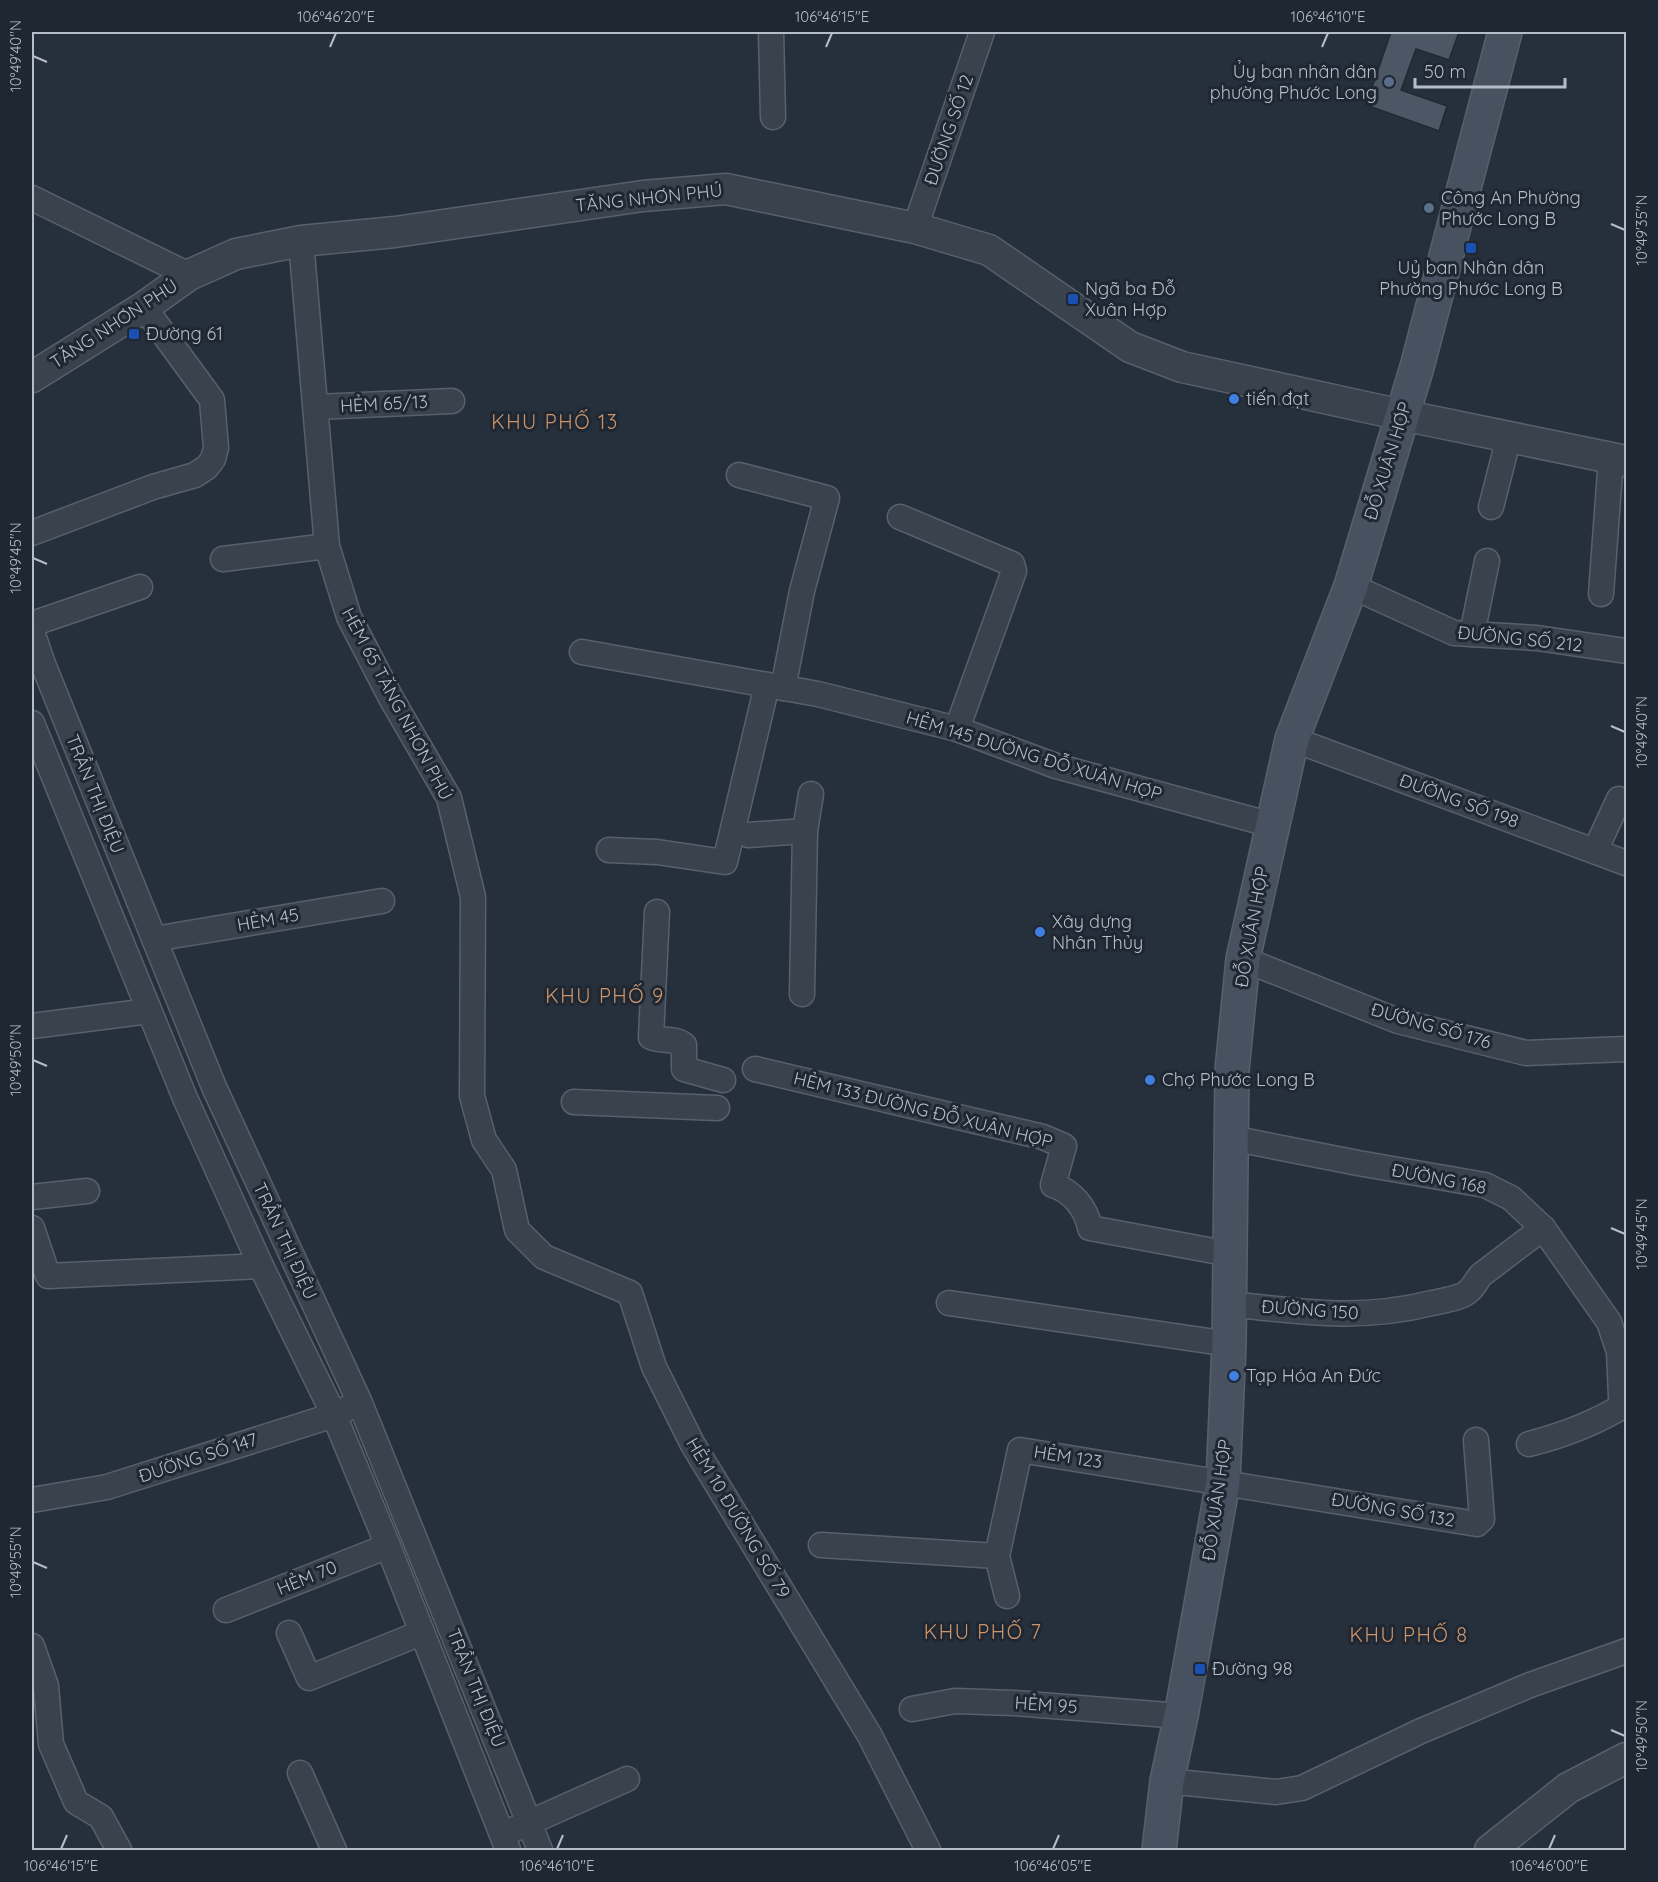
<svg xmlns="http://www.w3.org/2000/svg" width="1658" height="1882" font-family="Quicksand,sans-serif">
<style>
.building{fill:#4c5765;stroke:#202934;stroke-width:1.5}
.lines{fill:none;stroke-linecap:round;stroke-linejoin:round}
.minor-casing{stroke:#57606b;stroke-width:27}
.tertiary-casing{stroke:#57606b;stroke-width:33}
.secondary-casing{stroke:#57606b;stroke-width:36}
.minor{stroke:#3a424d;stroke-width:24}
.tertiary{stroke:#3a424d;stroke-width:30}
.secondary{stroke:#485160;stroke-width:33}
.ticks{fill:none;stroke:#b5bdc8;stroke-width:2}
.service-dot{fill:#5c6f8a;stroke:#1e2732;stroke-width:2}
.transit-dot{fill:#1a4fb4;stroke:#1e2732;stroke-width:2}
.shop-dot{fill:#3f7fe0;stroke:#1e2732;stroke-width:2}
.labels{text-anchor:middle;stroke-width:6;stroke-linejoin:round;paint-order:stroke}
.poi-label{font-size:18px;fill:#b5bdc8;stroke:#1e2732;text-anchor:start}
.street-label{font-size:18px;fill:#b5bdc8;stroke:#1e2732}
.neighbourhood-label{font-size:20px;letter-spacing:1.5px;fill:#ce956a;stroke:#1e2732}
.neatline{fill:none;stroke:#b5bdc8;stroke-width:2}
.ticks-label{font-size:15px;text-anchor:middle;fill:#b5bdc8}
</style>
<rect width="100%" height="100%" fill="#26303d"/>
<polygon class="building" points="1391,32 1459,32 1449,60 1416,49 1401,90 1447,106 1439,131 1366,105"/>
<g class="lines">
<g class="minor-casing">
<g id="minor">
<polyline points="771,32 773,117"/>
<polyline points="32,198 189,275"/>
<polyline points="915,228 982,32"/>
<polyline points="301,241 327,546 349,617 391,698 449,798 473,897 472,1096 484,1140 504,1170 517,1230 544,1257 630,1293 654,1367 692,1443 870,1736 928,1850"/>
<polyline points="316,407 452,401"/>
<polyline points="739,475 827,498 802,591 783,688"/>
<polyline points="1491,507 1509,437"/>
<polyline points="900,517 1012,564 1014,571 957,729"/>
<polyline points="32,533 153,487 195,475 207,467 213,459 216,448 212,400 144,307"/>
<polyline points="223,559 327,546"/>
<polyline points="1351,586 1454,633 1537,638 1626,651"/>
<polyline points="1601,594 1611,458"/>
<polyline points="32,624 140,587"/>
<polyline points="32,632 43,664 214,1087 360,1403 540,1850"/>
<polyline points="1472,634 1487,561"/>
<polyline points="582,652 818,694 957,729 1056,766 1272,825"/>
<polyline points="32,723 185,1098 261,1266 334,1415 388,1546 508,1850"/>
<polyline points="1292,739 1626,863"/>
<polyline points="748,835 805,831"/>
<polyline points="609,850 657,852 725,862 767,685"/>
<polyline points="1595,851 1619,799"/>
<path d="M657,912L651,1037C661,1042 674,1037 684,1045V1069L723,1080"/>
<polyline points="154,939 382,901"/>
<polyline points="1243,959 1398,1021 1526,1053 1626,1049"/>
<polyline points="802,994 805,831 811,794"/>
<polyline points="32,1026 149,1011"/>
<path d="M755,1069L1043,1137L1064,1146L1053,1185C1072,1191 1086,1208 1090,1228L1230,1254"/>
<polyline points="574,1102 717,1108"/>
<polyline points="1231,1138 1358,1163 1485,1185 1511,1198 1543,1228 1609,1322 1619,1352 1621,1397 1626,1404"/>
<polyline points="32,1197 87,1191"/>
<polyline points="32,1228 48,1276 261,1266"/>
<polyline points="949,1303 1229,1344"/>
<path d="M1230,1304C1302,1312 1360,1321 1432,1303C1442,1301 1454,1299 1463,1295C1473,1290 1475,1282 1481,1275L1543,1228"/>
<path d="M1529,1444C1564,1435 1596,1423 1626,1404"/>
<polyline points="32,1500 107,1487 334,1415 348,1408"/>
<polyline points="821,1545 997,1556"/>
<polyline points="1007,1596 997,1556 1020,1450 1477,1524 1482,1519 1476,1440"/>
<polyline points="226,1610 388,1546"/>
<polyline points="289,1633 309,1678 421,1633"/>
<polyline points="32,1646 46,1686 51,1744 76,1802 101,1817 119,1850"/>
<polyline points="912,1709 955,1701 1014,1703 1181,1716"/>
<polyline points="300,1773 334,1850"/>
<polyline points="1167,1781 1276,1792 1302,1788 1421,1731 1530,1685 1626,1651"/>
<polyline points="515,1829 627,1779"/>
</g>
</g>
<g class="tertiary-casing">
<g id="tertiary">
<polyline points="32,377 144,307 189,275 236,254 301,241 395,232 643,196 726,189 915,228 989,250 1130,347 1182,367 1402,415 1626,461"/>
<polyline points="1490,1850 1568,1788 1626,1758"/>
</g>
</g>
<g class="secondary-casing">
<polyline id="secondary" points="1159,1850 1167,1781 1181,1716 1223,1482 1229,1344 1232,1070 1243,959 1292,739 1351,586 1417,367 1505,32"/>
</g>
<use href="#minor" class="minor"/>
<use href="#tertiary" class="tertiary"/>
<use href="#secondary" class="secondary"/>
</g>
<path class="ticks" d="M330,47L336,33M826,47L832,33M1322,47L1328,33M33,56L47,62M1611,224L1625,230M33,558L47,564M1611,726L1625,732M33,1060L47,1066M1611,1228L1625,1234M33,1562L47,1568M1611,1730L1625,1736M61,1849L67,1835M557,1849L563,1835M1053,1849L1059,1835M1549,1849L1555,1835"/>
<g class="service-dot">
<circle cx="1389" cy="82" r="6"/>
<circle cx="1429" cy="208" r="6"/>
</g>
<g class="transit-dot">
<rect x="1465" y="242" width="12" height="12" rx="3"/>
<rect x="1067" y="293" width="12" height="12" rx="3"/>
<rect x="128" y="328" width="12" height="12" rx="3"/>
<rect x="1194" y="1663" width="12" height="12" rx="3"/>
</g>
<g class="shop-dot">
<circle cx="1234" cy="399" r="6"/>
<circle cx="1040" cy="932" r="6"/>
<circle cx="1150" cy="1080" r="6"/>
<circle cx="1234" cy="1376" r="6"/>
</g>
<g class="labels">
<g class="poi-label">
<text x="1377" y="78" text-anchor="end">Ủy ban nhân dân<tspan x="1377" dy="21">phường Phước Long</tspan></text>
<text x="1441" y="204">Công An Phường<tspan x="1441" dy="21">Phước Long B</tspan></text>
<text x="1471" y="274" text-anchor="middle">Uỷ ban Nhân dân<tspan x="1471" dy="21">Phường Phước Long B</tspan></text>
<text x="1085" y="295">Ngã ba Đỗ<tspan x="1085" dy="21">Xuân Hợp</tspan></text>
<text x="146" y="340">Đường 61</text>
<text x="1246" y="405">tiến đạt</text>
<text x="1052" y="928">Xây dựng<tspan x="1052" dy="21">Nhân Thủy</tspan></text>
<text x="1162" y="1086">Chợ Phước Long B</text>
<text x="1246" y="1382">Tạp Hóa An Đức</text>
<text x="1212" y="1675">Đường 98</text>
</g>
<g class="street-label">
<text transform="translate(949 130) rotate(-71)" y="6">ĐƯỜNG SỐ 12</text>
<text transform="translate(649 198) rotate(-6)" y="6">TĂNG NHƠN PHÚ</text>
<text transform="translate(114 324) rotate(-33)" y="6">TĂNG NHƠN PHÚ</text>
<text transform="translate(384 404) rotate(-3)" y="6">HẺM 65/13</text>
<text transform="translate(1388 461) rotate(-73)" y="6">ĐỖ XUÂN HỢP</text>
<text transform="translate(1520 639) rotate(6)" y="6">ĐƯỜNG SỐ 212</text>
<text transform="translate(397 704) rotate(62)" y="6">HẺM 65 TĂNG NHƠN PHÚ</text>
<text transform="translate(1034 756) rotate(17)" y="6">HẺM 145 ĐƯỜNG ĐỖ XUÂN HỢP</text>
<text transform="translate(95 794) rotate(68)" y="6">TRẦN THỊ ĐIỆU</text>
<text transform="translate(1459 801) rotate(20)" y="6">ĐƯỜNG SỐ 198</text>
<text transform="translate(268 920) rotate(-10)" y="6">HẺM 45</text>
<text transform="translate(1252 927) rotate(-80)" y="6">ĐỖ XUÂN HỢP</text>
<text transform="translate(1431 1026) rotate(16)" y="6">ĐƯỜNG SỐ 176</text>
<text transform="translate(923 1110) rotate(14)" y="6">HẺM 133 ĐƯỜNG ĐỖ XUÂN HỢP</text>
<text transform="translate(1439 1179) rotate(11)" y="6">ĐƯỜNG 168</text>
<text transform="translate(285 1241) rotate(65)" y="6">TRẦN THỊ ĐIỆU</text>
<text transform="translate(1310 1310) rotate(4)" y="6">ĐƯỜNG 150</text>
<text transform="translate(1068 1457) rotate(9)" y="6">HẺM 123</text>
<text transform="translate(198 1458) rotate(-18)" y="6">ĐƯỜNG SỐ 147</text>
<text transform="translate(1217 1500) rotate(-82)" y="6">ĐỖ XUÂN HỢP</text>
<text transform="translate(1393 1510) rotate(10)" y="6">ĐƯỜNG SỐ 132</text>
<text transform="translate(738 1518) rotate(59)" y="6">HẺM 10 ĐƯỜNG SỐ 79</text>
<text transform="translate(307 1578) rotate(-22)" y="6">HẺM 70</text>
<text transform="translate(476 1688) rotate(68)" y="6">TRẦN THỊ ĐIỆU</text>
<text transform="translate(1046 1705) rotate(4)" y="6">HẺM 95</text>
</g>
<g class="neighbourhood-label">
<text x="555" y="429">KHU PHỐ 13</text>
<text x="605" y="1003">KHU PHỐ 9</text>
<text x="983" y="1639">KHU PHỐ 7</text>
<text x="1409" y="1642">KHU PHỐ 8</text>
</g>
</g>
<rect width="1658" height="1882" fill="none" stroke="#1e2732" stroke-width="66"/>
<path d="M1415 78v9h150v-9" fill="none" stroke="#b5bdc8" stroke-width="3"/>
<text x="1424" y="78" font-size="18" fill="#b5bdc8" stroke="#1e2732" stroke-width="4.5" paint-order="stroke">50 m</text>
<rect x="33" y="33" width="1592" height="1816" class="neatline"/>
<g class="ticks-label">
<text x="336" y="22">106°46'20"E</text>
<text x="832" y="22">106°46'15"E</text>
<text x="1328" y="22">106°46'10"E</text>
<text transform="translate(16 56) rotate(-90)" y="5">10°49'40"N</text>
<text transform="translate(1642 230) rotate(-90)" y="5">10°49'35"N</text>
<text transform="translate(16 558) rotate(-90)" y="5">10°49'45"N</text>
<text transform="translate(1642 732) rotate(-90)" y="5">10°49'40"N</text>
<text transform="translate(16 1060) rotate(-90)" y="5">10°49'50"N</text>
<text transform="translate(1642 1234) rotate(-90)" y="5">10°49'45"N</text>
<text transform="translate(16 1562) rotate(-90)" y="5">10°49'55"N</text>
<text transform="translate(1642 1736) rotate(-90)" y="5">10°49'50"N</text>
<text x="61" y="1871">106°46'15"E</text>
<text x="557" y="1871">106°46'10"E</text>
<text x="1053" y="1871">106°46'05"E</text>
<text x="1549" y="1871">106°46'00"E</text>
</g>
</svg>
